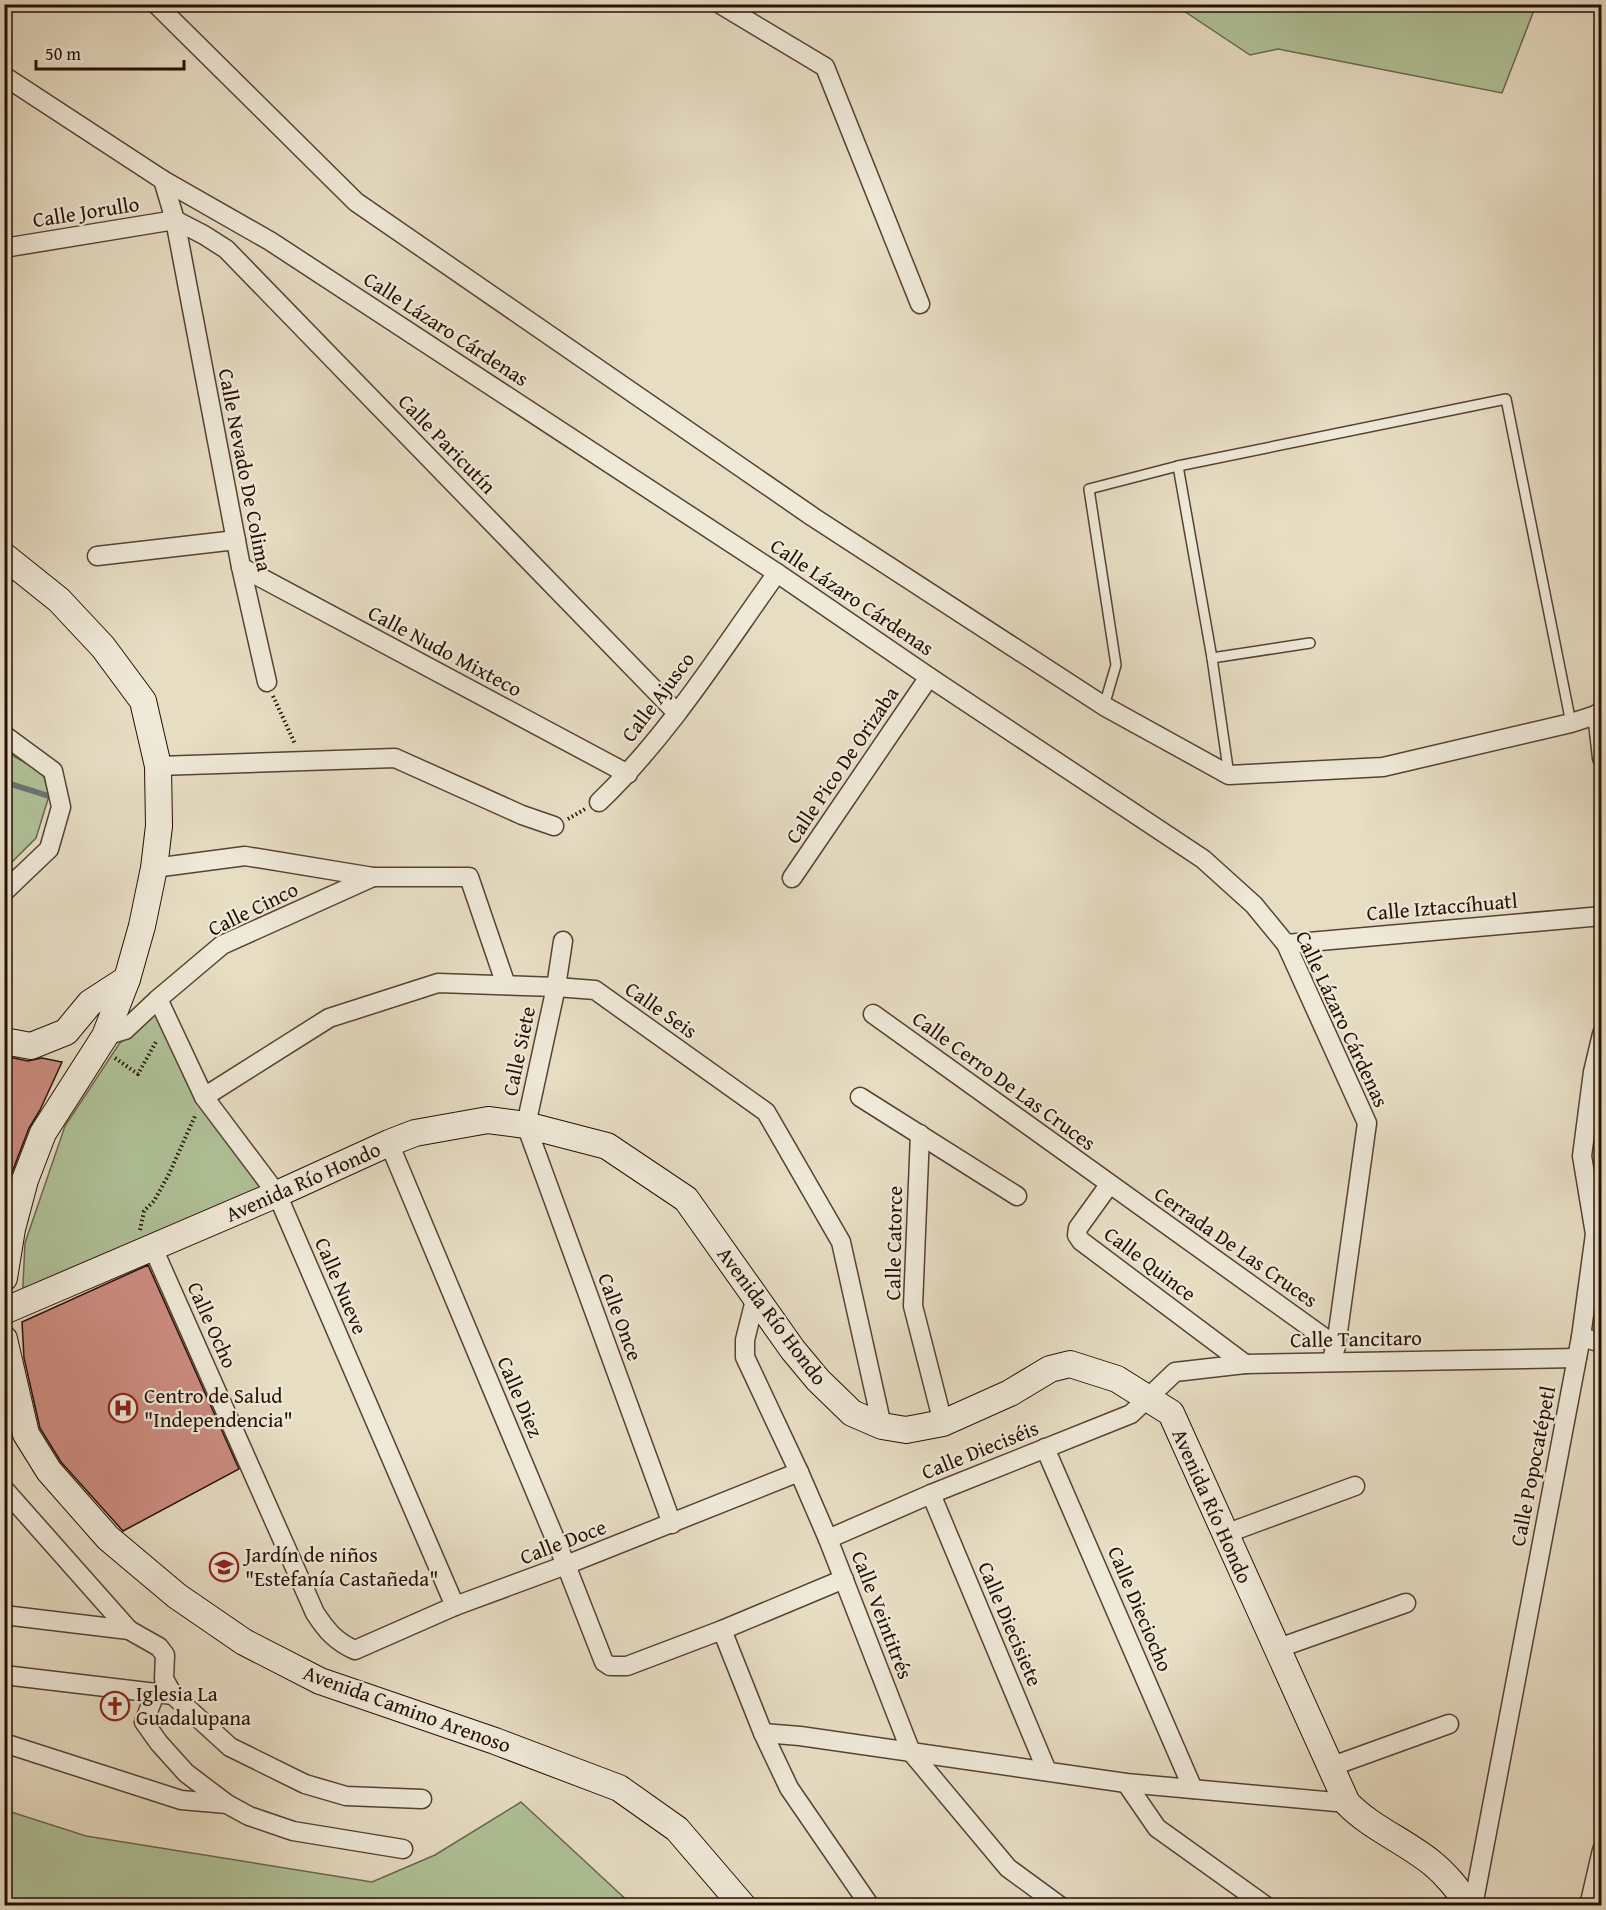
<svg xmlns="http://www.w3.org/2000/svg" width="1606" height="1910" font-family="'Gentium Book Plus',serif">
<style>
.green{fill:#b0c298;stroke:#6b684e;stroke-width:1.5}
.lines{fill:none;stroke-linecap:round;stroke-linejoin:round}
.stream{stroke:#6c7574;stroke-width:6}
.building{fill:#cd8c80;stroke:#260f05;stroke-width:1.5}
.lane-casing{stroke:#564234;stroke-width:12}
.street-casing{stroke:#564234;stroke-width:21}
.secondary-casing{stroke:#260f05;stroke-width:28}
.path{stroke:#260f05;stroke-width:4;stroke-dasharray:1.5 3;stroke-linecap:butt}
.lane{stroke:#efe9d8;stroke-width:9}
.street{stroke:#efe9d8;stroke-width:18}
.secondary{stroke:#efe9d8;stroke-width:26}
.labels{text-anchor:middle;stroke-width:4.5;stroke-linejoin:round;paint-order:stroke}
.street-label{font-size:21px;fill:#260f05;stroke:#efe9d8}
.poi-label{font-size:21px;fill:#260f05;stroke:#efe9d8;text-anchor:start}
</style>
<rect width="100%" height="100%" fill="#e7ddc3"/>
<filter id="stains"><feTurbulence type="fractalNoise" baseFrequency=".00333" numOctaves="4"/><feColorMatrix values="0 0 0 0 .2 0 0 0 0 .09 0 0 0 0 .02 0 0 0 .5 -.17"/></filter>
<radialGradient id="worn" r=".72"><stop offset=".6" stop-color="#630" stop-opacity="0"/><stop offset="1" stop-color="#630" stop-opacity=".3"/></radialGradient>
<g class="green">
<polygon points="1175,5 1536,5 1502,93 1278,49 1250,55"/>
<polygon points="5,751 43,773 49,796 36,838 5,869"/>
<polygon points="155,1013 266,1193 22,1305 25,1243 65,1126 119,1044"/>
<polygon points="521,1802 632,1905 5,1905 5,1810 86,1836 372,1882 435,1855"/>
</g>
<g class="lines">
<polyline class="stream" points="4,782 49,796"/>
</g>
<g class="building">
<polygon points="4,1056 28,1061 42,1058 62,1062 40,1110 29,1128 11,1175 6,1193 4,1193"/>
<polygon points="148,1265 239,1469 123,1531 61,1462 40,1428 24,1358 22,1322"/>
</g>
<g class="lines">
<g class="lane-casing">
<g id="lane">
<polyline points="1178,466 1212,658 1229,775"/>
<polyline points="1212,658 1310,643"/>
<polyline points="1104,706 1116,665 1089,489 1178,466 1506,399 1571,723"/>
</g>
</g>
<g class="street-casing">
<g id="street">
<polyline points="156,4 356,202 813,517 1104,706 1229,775 1383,767 1571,723 1602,713"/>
<polyline points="720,4 825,67 920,304"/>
<polyline points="4,76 163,180 270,241 777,573 929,677 1203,859 1254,905 1286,944 1367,1123 1336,1346 1331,1362"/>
<polyline points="163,180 175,220 241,567 267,682"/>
<polyline points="4,248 175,220 204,235 226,249 677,713"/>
<polyline points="97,556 236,540"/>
<polyline points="241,567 628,774"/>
<polyline points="1597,714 1602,758"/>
<polyline points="4,735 53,771 61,807 49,849 4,892"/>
<polyline points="158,766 395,758 522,815 554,826"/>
<path d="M599,802C669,735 721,651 777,573"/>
<polyline points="154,868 245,856 373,877 469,877 506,985"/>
<polyline points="792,878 929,677"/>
<polyline points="563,941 556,987 526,1125 672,1524"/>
<polyline points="1286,944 1602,916"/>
<polyline points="158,999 204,1097 277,1194 455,1606"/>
<polyline points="873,1014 1336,1346"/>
<polyline points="105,1036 125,1030 158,999 222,945 373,877"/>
<polyline points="204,1097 329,1018 438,983 556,987 595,990 766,1112 841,1242 882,1426"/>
<polyline points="860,1097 1017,1196"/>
<polyline points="920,1134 913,1306 943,1423"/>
<polyline points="389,1143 566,1565 604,1662 610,1666 627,1666 722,1630 844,1579"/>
<polyline points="1109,1185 1078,1228 1077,1235 1081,1241 1245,1364"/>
<path d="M153,1248L315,1613C326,1630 336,1642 355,1650L455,1606L566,1565L799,1472"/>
<polyline points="756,1296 745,1340 745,1357 799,1472 828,1539 911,1752 1008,1868 1060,1906"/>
<polyline points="1581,1337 1602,1343"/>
<polyline points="1045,1448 1193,1789"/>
<polyline points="4,1489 129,1630"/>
<polyline points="931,1494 1047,1771"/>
<polyline points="1225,1534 1355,1486"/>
<polyline points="828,1539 931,1494 1131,1414 1175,1372 1245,1364 1577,1358"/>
<polyline points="4,1615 129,1630 159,1647 165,1655 164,1679 173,1695"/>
<polyline points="722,1630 763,1733 789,1788 870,1906"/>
<polyline points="1276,1649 1406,1603"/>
<polyline points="4,1675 173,1695 230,1747 305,1784 346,1796 422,1799"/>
<polyline points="155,1694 144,1722 159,1743 186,1773 227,1804"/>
<polyline points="763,1733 800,1736 1126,1783 1347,1803"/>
<polyline points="4,1743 181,1800 227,1804 249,1816 293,1831 403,1849"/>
<polyline points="1330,1767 1449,1724"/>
<polyline points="1126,1783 1157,1828 1266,1906"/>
<polyline points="1473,1906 1581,1337 1595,1234 1582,1156 1593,1072 1602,1034"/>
<polyline points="1589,1906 1602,1850"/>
</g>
</g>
<g class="secondary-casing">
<g id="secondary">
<polyline points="4,556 59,600 103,647 143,701 158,766 159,826 154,868 142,926 127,979 105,1036 43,1133 25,1180 12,1229 4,1278"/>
<polyline points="4,1041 31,1046 66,1032 90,1003 127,979"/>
<path d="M4,1311L277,1194L389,1143L415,1133L488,1120L526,1125L607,1146L686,1199L793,1350L818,1380L852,1413L882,1426L906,1430L943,1423L1010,1393L1050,1369L1070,1364L1117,1379L1171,1413L1347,1803C1371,1828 1405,1841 1432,1863C1447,1875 1458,1890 1470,1906"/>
<polyline points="4,1339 26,1434 49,1471 108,1538 177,1596 244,1642 320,1681 495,1741 619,1788 677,1829 743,1906"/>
</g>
</g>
<g class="path">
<polyline points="273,696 295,744"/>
<polyline points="568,819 585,809"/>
<polyline points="115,1058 138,1074 157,1040"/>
<polyline points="140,1230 144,1211 154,1201 169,1174 195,1116"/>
</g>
<use href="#lane" class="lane"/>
<use href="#street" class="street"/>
<use href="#secondary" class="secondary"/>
</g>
<defs>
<g id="hospital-ring" transform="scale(1.5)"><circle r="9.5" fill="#efe9d8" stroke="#8f2418" stroke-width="1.5"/><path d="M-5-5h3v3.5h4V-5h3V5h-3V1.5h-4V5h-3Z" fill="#8f2418"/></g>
<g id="school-ring" transform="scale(1.5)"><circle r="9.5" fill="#efe9d8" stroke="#8f2418" stroke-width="1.5"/><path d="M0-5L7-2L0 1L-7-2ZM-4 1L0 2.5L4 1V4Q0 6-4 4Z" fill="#8f2418"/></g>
<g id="church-ring" transform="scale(1.5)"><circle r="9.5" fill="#efe9d8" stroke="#8f2418" stroke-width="1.5"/><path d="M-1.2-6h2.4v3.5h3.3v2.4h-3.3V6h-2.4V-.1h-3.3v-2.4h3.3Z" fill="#8f2418"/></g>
</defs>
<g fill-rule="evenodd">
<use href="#hospital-ring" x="123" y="1408"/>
<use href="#school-ring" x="224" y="1567"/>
<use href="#church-ring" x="115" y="1706"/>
</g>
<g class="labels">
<g class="street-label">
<text transform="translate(86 212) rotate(-9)" y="7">Calle Jorullo</text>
<text transform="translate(446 329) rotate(33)" y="7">Calle Lázaro Cárdenas</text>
<text transform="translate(447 444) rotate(46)" y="7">Calle Paricutín</text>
<text transform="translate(245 470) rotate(79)" y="7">Calle Nevado De Colima</text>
<text transform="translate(852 597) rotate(34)" y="7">Calle Lázaro Cárdenas</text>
<text transform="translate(445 651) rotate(28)" y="7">Calle Nudo Mixteco</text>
<text transform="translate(658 697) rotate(-53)" y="7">Calle Ajusco</text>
<text transform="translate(842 765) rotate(-56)" y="7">Calle Pico De Orizaba</text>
<text transform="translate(1442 907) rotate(-5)" y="7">Calle Iztaccíhuatl</text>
<text transform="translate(253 909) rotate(-26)" y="7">Calle Cinco</text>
<text transform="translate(661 1010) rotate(35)" y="7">Calle Seis</text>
<text transform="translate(1342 1019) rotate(65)" y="7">Calle Lázaro Cárdenas</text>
<text transform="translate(519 1051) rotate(-78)" y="7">Calle Siete</text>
<text transform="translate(1004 1081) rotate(36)" y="7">Calle Cerro De Las Cruces</text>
<text transform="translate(303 1182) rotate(-24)" y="7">Avenida Río Hondo</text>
<text transform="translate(894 1243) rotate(-89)" y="7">Calle Catorce</text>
<text transform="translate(1236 1247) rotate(35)" y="7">Cerrada De Las Cruces</text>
<text transform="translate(1150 1264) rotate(37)" y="7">Calle Quince</text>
<text transform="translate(341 1286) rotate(67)" y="7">Calle Nueve</text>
<text transform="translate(772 1316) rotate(53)" y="7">Avenida Río Hondo</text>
<text transform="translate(620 1317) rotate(70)" y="7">Calle Once</text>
<text transform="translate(212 1325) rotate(66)" y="7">Calle Ocho</text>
<text transform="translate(1356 1339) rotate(-1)" y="7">Calle Tancitaro</text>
<text transform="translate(520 1397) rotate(67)" y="7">Calle Diez</text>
<text transform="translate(980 1450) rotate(-22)" y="7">Calle Dieciséis</text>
<text transform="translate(1533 1466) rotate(-79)" y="7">Calle Popocatépetl</text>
<text transform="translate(1212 1506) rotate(66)" y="7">Avenida Río Hondo</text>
<text transform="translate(563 1542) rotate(-21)" y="7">Calle Doce</text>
<text transform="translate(1140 1609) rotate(67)" y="7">Calle Dieciocho</text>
<text transform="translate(882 1615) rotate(69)" y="7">Calle Veintitrés</text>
<text transform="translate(1010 1624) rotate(67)" y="7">Calle Diecisiete</text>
<text transform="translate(407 1709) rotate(20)" y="7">Avenida Camino Arenoso</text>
</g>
<g class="poi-label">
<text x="144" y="1403">Centro de Salud<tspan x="144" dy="24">"Independencia"</tspan></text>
<text x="245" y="1562">Jardín de niños<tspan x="245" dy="24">"Estefanía Castañeda"</tspan></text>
<text x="136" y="1701">Iglesia La<tspan x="136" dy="24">Guadalupana</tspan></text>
</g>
</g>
<rect width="1606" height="1910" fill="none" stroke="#e7ddc3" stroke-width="24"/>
<rect x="6" y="6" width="1594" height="1898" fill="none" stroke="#260f05" stroke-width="3"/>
<rect x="12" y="12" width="1582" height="1886" fill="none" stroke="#260f05" stroke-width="1.5"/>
<path d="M36 60v9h148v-9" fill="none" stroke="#260f05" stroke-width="3"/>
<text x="45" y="60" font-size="18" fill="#260f05" stroke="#efe9d8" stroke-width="4.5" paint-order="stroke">50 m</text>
<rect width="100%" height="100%" filter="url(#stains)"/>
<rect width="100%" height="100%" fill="url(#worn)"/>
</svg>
